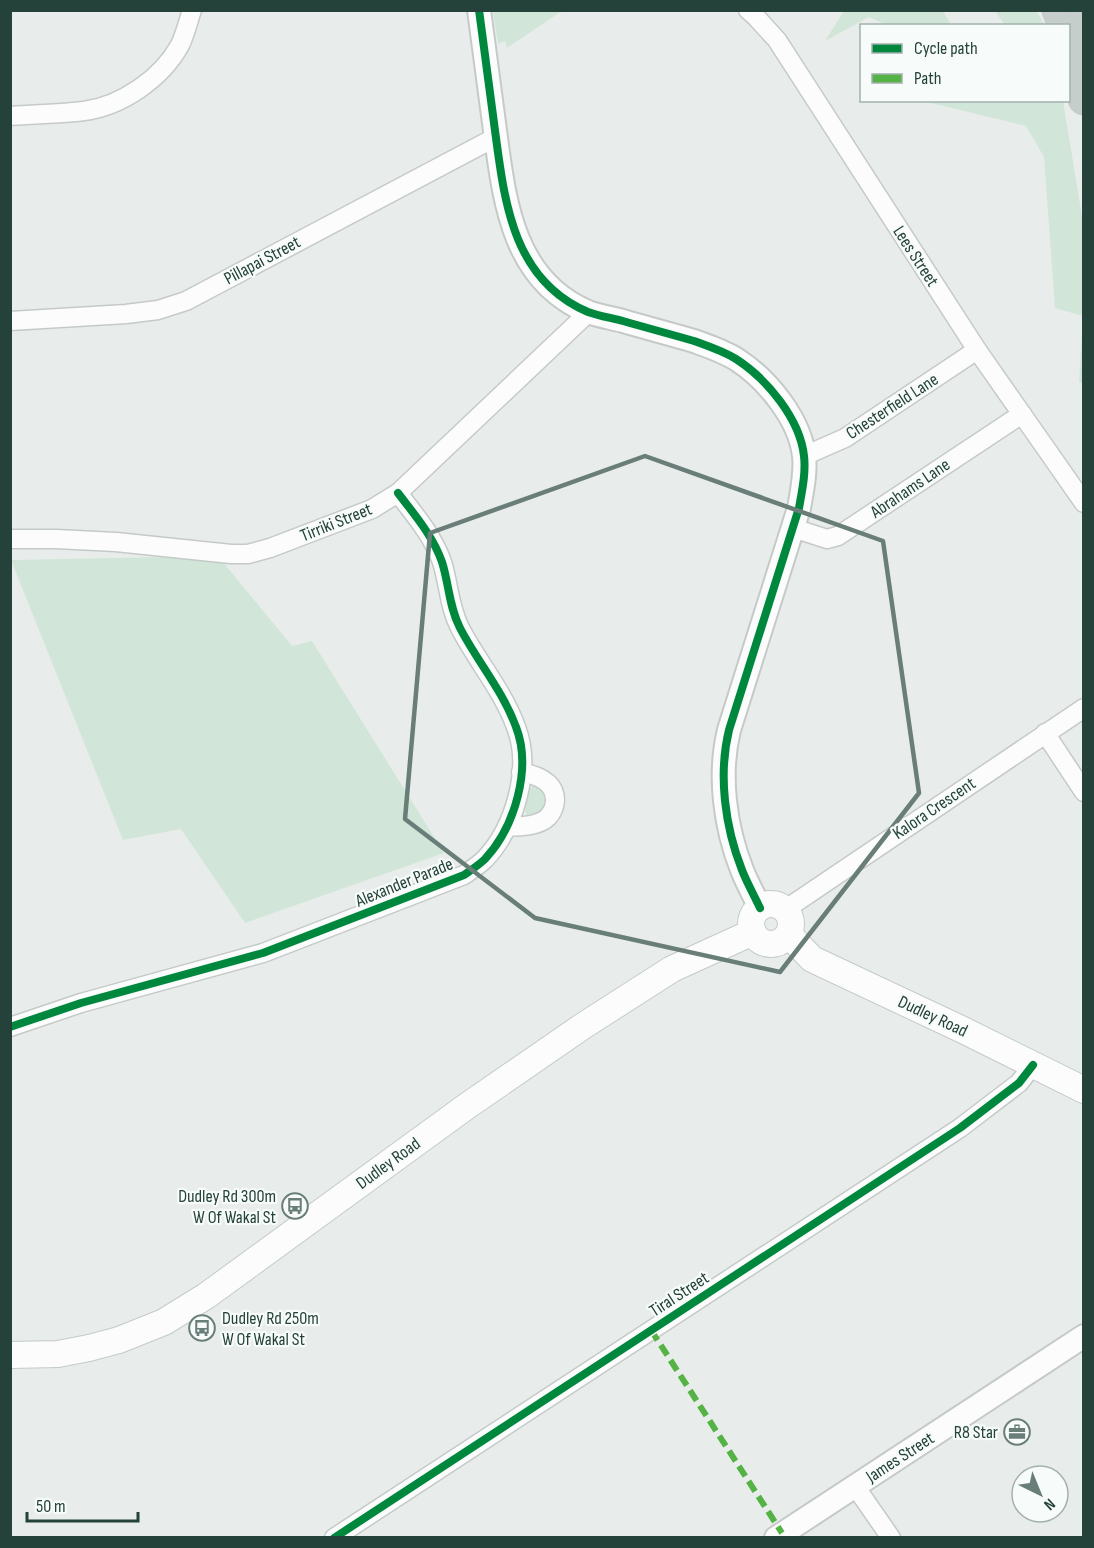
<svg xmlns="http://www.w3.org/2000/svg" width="1094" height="1548" font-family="'Sofia Sans Condensed',sans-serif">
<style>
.green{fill:#d1e6d8}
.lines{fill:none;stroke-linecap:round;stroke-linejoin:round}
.minor-casing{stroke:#c5cac8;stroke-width:21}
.tertiary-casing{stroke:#c5cac8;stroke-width:26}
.secondary-casing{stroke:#c3cbc8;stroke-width:28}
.trunk-casing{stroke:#c3ccc9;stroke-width:33}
.minor{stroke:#fcfcfc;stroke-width:18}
.tertiary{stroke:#fcfcfc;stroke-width:22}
.secondary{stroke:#fcfcfc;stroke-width:26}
.trunk{stroke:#c6cecc;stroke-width:30}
.quiet{stroke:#55b346;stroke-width:6;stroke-dasharray:12 6;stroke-linecap:butt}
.cycleway-casing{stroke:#f7fbf9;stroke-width:11}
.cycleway{stroke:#00873e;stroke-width:8}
.marked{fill:none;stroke:#697e78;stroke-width:4.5;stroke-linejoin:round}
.labels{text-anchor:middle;stroke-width:4.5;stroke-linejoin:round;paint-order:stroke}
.street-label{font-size:18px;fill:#24423a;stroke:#f7fbf9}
.poi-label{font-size:18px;fill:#24423a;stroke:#f7fbf9;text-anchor:end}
</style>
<rect width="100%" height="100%" fill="#e8edeb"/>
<g class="green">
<polygon points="493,11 493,10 562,11 507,48 505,41 498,44"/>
<polygon points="844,11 943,11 951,25 886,25 869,17 825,41"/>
<polygon points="995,11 1036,11 1045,25 1005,25"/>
<polygon points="929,101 1063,101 1083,222 1083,383 1079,382 1083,316 1055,308 1044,157 1026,126 931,103"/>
<polygon points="218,556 292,646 312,641 444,853 245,923 181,829 123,840 11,560"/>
<path d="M533,785C545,786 547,793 549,803L538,816L527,817C523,808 526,791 533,785Z"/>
</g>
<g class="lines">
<g class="minor-casing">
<g id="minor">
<polyline points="748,10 755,16 777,40 977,350 1084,503"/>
<path d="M10,116C35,114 60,114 84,111C122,106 162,78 180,45C185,35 188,22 192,10"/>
<polyline points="10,321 126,314 158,310 186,301 496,137"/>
<polyline points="804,456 845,438 977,350"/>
<polyline points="793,528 827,539 838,536 1022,414"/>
<polyline points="10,539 56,539 116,542 231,554 248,554 270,548 372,509 398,493 589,312"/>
<polyline points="1045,733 1084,792"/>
<path d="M507,827C519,826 538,827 548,817C552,813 555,806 555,800C555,781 536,775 521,772"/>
<polyline points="786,909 1084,708"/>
<path d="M10,1027L81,1003L263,953L464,875C471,870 479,865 485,859C515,827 532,768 516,727C503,691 477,661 460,628C449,607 449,584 442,562C433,536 414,514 398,493"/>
<polyline points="855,1486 891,1538"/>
<polyline points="334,1538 960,1128 1019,1083 1033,1065"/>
</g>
</g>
<g class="tertiary-casing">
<g id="tertiary">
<path d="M479,10C484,48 489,86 494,123C504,196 510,279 588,312C599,316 612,318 623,321C647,328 670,334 694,341C708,346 723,351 736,359C767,379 800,419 804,456C806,473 802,491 799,508L729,730C718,775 725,827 742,870C747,883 754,895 760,908"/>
<polyline points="776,1538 1084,1336"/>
</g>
</g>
<g class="secondary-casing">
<g id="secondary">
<circle cx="771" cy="924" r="20"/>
<polyline points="789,935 812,959 963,1030 1084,1090"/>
<polyline points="10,1355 58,1354 89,1348 119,1340 164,1322 206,1296 467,1106 583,1026 672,969 753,932"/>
</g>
</g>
<g class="trunk-casing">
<g id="trunk">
<polyline points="1058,10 1064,26"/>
<polyline points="1081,10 1084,16"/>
<polyline points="1068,40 1080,76 1084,99"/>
</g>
</g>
<use href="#minor" class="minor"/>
<use href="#tertiary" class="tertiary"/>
<use href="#secondary" class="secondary"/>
<use href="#trunk" class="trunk"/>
<polyline class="quiet" points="651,1330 782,1533"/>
<g class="cycleway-casing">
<g id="cycleway">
<path d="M479,10C484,48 489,86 494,123C504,196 510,279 588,312C599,316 612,318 623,321C647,328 670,334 694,341C708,346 723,351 736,359C767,379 800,419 804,456C806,473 802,491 799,508L729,730C718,775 725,827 742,870C747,883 754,895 760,908"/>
<path d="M10,1027L81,1003L263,953L464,875C471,870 479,865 485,859C515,827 532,768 516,727C503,691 477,661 460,628C449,607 449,584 442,562C433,536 414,514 398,493"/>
<polyline points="334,1538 960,1128 1019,1083 1033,1065"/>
</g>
</g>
<use href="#cycleway" class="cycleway"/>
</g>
<path class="marked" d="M645,456L883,541L919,793L780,972L535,918L405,819L430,533Z"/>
<defs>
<g id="bus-ring" transform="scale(1.35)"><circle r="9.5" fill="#f7fbf9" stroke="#697e78" stroke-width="1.5"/><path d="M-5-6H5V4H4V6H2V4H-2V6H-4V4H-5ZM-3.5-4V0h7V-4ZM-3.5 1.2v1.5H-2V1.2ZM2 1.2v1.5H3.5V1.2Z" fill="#697e78"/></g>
<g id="office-ring" transform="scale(1.35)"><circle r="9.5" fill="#f7fbf9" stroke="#697e78" stroke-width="1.5"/><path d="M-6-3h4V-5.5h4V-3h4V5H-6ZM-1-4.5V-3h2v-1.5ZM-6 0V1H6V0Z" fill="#697e78"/></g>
</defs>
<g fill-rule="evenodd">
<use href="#bus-ring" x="295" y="1206"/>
<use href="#bus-ring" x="202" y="1328"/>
<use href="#office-ring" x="1017" y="1432"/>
</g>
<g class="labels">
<g class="street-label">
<text transform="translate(916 256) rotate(57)" y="6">Lees Street</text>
<text transform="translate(262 260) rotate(-28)" y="6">Pillapai Street</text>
<text transform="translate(892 406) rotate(-33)" y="6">Chesterfield Lane</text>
<text transform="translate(910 488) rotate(-34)" y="6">Abrahams Lane</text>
<text transform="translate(336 522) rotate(-22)" y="6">Tirriki Street</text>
<text transform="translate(934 808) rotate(-34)" y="6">Kalora Crescent</text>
<text transform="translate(404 882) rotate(-22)" y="6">Alexander Parade</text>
<text transform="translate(933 1016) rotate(25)" y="6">Dudley Road</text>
<text transform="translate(388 1163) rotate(-36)" y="6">Dudley Road</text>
<text transform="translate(679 1294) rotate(-33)" y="6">Tiral Street</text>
<text transform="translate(900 1457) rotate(-33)" y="6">James Street</text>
</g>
<g class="poi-label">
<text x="276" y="1202">Dudley Rd 300m<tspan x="276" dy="21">W Of Wakal St</tspan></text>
<text x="222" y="1324" text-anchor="start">Dudley Rd 250m<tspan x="222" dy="21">W Of Wakal St</tspan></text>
<text x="998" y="1438">R8 Star</text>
</g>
</g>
<rect width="1094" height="1548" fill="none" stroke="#24423a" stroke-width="24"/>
<rect x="860" y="24" width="210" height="78" fill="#f7fbf9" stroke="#a3b1ad" stroke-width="1.5"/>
<rect x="872" y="44" width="30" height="9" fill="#00873e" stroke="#a3b1ad" stroke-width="1.5"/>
<text x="914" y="54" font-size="18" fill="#24423a">Cycle path</text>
<rect x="872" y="74" width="30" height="9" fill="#55b346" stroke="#a3b1ad" stroke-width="1.5"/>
<text x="914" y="84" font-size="18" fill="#24423a">Path</text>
<g transform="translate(1040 1494) rotate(137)"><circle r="28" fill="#f7fbf9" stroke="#a3b1ad" stroke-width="1.5"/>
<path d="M0-4.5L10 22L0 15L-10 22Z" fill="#697e78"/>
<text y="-9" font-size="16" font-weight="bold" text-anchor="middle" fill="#24423a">N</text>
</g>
<path d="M27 1512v9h111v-9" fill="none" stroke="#24423a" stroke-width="3"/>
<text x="36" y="1512" font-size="18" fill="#24423a" stroke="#f7fbf9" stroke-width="4.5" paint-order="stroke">50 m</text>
</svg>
